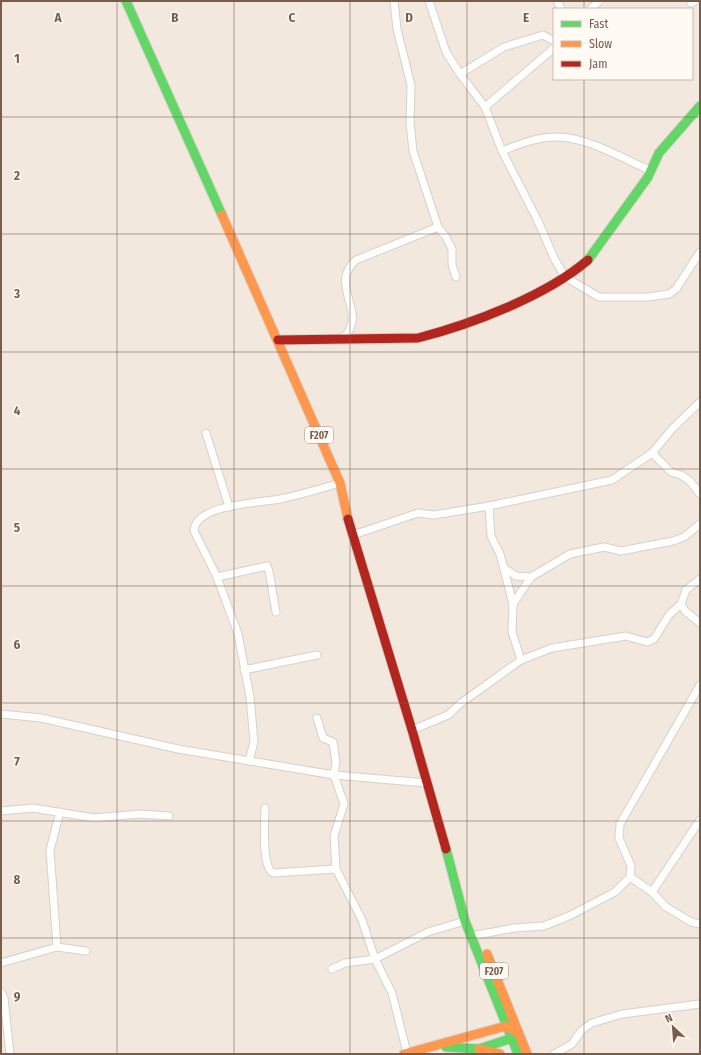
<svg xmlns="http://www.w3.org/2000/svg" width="701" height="1055" font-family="'Fira Sans Condensed',sans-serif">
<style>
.residential{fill:#f2e8de;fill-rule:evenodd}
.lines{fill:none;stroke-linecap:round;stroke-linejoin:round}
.street-casing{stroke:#d7d1cb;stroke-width:9}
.fast-casing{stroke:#d9d2cb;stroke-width:11}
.slow-casing{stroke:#d9d2cb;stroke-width:11}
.jam-casing{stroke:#d9d2cb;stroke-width:11}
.street{stroke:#fefefd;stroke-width:7}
.fast{stroke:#63d668;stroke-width:9}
.slow{stroke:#ff974d;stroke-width:9}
.jam{stroke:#b3261e;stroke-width:9}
.grid{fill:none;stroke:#7a5c4d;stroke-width:1;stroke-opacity:0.55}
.labels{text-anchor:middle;stroke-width:3;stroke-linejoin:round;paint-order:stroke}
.shield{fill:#fffaf3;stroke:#a28b7f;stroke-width:1}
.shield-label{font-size:10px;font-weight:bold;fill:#7a5c4d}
.grid-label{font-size:13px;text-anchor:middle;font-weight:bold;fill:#7a5c4d;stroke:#fffaf3;stroke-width:3;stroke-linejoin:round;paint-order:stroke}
</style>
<rect width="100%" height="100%" fill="#f9f5f0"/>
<path class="residential" d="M1,1H700V1054H1ZM554,9H692V79H554Z"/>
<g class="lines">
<g class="street-casing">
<g id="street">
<polyline points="394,1 397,29 411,85 410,123 413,151 438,227 446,237 452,249 452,265 456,277"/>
<polyline points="429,1 446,52 460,74 485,107 502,151 538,221 554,258 565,277 599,297 648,297 669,294 676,289 700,252"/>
<polyline points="557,1 561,9"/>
<polyline points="691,3 695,1"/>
<polyline points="591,9 599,1"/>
<polyline points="460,74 504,47 543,35 554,41"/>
<polyline points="485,107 554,48"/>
<path d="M502,151C520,144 537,137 556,137C585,136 624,159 651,171"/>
<path d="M343,338C370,313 327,286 356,260L438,227"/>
<polyline points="206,433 229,507"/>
<polyline points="652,453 671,472 681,475 690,481 700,494"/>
<polyline points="489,506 491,536 500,554 513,604 512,632 521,660"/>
<polyline points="353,535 418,513 434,515 489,506 612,480 652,453 673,428 700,402"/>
<polyline points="504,568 516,576 531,577"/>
<polyline points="217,577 267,566 269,571 276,612"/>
<polyline points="513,604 531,577 570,554 604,547 621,551 673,541 684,537 700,524"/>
<polyline points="681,604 685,611 700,623"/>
<polyline points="244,670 317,655"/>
<polyline points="1,714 41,718 178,749 334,775 426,783"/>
<polyline points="317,718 323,738 333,742 336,762 334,775 344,804 334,836 336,869 362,920 375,959 392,993 407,1053"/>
<polyline points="412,730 448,715 461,703 521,660 552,648 626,636 647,642 654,639 669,615 681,604 686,590 700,579"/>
<path d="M249,761L254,742L250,697L238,634L217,577L194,531C195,504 260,503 280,499C300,495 320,489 340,483"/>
<path d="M265,808C265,822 261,866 273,873L336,869"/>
<polyline points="1,811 33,808 94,818 140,814 169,816"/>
<polyline points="630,877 652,892 666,907 691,922 700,924"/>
<polyline points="652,892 700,820"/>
<polyline points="477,935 514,928 544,926 571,915 615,892 630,877 631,866 619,838 620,824 700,685"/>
<polyline points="57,947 50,850 60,812"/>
<polyline points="1,963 57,947 86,951"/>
<polyline points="332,969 345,963 375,959 428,932 465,921"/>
<polyline points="1,992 4,998 10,1054"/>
<polyline points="554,1054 572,1044 582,1030 592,1023 622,1014 700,1004"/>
</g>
</g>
<g class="fast-casing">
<g id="fast">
<polyline points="126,1 222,215"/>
<polyline points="588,260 648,177 659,153 700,106"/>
<polyline points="446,849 465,921 518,1054"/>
<polyline points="446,1047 479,1049 512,1038 515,1032"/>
</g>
</g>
<g class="slow-casing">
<g id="slow">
<polyline points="222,215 340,483 348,519"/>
<polyline points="487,954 527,1054"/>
<polyline points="479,1049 500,1054"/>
<polyline points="404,1054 506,1026 514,1031"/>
</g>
</g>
<g class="jam-casing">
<g id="jam">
<path d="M278,340L418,338C472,324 546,296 588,260"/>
<polyline points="348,519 412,730 446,849"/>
</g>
</g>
<use href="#street" class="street"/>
<use href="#fast" class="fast"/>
<use href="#slow" class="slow"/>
<use href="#jam" class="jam"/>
</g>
<path class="grid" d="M117,1V1054M234,1V1054M350,1V1054M467,1V1054M584,1V9M584,79V1054M1,117H700M1,234H700M1,352H700M1,469H700M1,586H700M1,703H700M1,821H700M1,938H700"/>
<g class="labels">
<g class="shield">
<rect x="305" y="427" width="28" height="16" rx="3"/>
<rect x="480" y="963" width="28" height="16" rx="3"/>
</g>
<g class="shield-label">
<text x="319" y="439">F207</text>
<text x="494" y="975">F207</text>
</g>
</g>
<g class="grid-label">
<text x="58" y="22">A</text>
<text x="175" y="22">B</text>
<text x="292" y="22">C</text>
<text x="409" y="22">D</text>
<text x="526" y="22">E</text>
<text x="17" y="63">1</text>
<text x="17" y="180">2</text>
<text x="17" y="298">3</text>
<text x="17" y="415">4</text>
<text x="17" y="532">5</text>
<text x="17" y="649">6</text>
<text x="17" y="766">7</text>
<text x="17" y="884">8</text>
<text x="17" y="1001">9</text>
</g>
<rect width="701" height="1055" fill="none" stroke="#7a5c4d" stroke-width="4"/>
<rect x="553" y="8" width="140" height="72" fill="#fffaf3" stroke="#cabbb1"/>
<rect x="561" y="21" width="20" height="6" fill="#63d668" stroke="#cabbb1"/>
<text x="589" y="28" font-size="12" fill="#7a5c4d">Fast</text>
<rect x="561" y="41" width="20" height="6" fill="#ff974d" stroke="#cabbb1"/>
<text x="589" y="48" font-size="12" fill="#7a5c4d">Slow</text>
<rect x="561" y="61" width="20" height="6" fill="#b3261e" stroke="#cabbb1"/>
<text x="589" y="68" font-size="12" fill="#7a5c4d">Jam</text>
<g transform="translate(673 1027) rotate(334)" stroke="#fffaf3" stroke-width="3" paint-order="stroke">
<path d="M0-3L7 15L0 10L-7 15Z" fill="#7a5c4d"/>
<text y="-6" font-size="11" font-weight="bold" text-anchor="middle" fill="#7a5c4d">N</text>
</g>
</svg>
